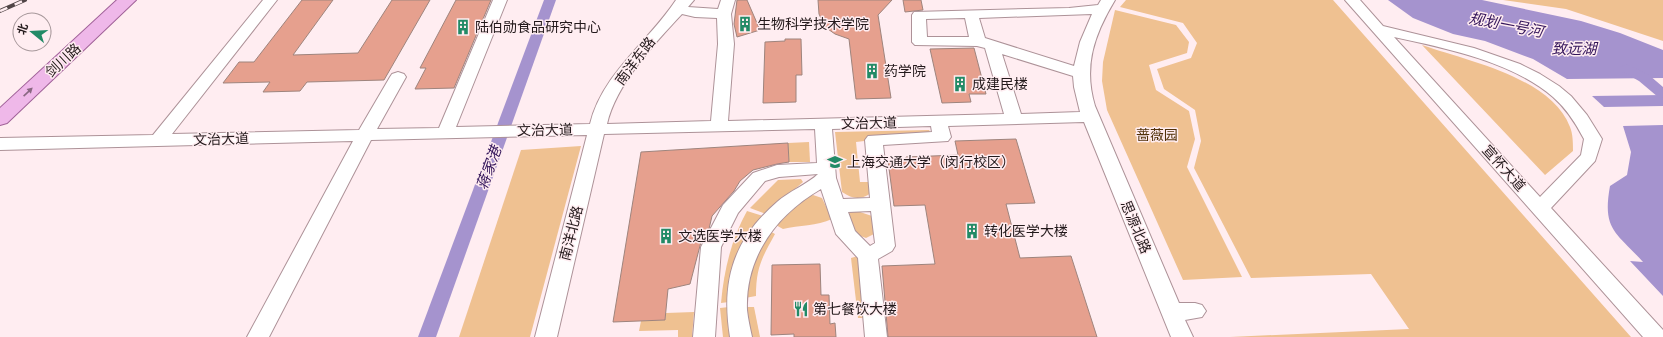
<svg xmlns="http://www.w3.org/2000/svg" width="1663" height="337" font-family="'Sofia Sans Condensed','Noto Sans SC',sans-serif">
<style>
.green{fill:#efc191}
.water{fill:#a593ce}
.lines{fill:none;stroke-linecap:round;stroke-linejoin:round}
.canal{fill:#a593ce;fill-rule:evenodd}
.building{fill:#e6a08e;stroke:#9e847d}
.minor-casing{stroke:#ad9298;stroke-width:2}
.major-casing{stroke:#a06198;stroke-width:2}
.minor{fill:#fff;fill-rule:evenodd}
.major{fill:#efb8e9;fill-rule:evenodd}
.rail-casing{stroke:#514547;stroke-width:4}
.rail{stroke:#ffedf1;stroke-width:2.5;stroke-dasharray:8;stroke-linecap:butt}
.oneway{fill:#896882}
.labels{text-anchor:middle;stroke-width:3;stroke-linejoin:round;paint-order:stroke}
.poi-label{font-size:14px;fill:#23191b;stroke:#ffedf1;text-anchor:start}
.street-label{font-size:14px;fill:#23191b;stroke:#ffedf1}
.park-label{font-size:14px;fill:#513108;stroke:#ffedf1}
.water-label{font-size:15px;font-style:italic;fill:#33145a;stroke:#ffedf1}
</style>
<rect width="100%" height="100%" fill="#ffedf1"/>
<g class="green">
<polygon points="1126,0 1333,0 1631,337 1230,337 1409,329 1371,274 1251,278 1194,168 1201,141 1195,110 1164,89 1157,69 1191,58 1197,43 1183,23 1120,7"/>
<polygon points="1503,0 1663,0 1663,41 1566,9"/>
<polygon points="1115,10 1176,25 1189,42 1187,53 1149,65 1156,90 1189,111 1195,139 1187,167 1242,277 1183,280 1107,110 1102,81 1103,62"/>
<path d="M1422,45C1467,61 1551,77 1570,127C1573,134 1573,144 1573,151L1545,175Z"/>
<path d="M929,130L931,133L856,142L860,182H872L874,191C862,200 854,200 842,192L835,132Z"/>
<polygon points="809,142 810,162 789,162 788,143"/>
<polygon points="581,146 530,337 459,337 521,150"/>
<polygon points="801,179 803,182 766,214 750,208 778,180"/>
<path d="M813,195L822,198L832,219C817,226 799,225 783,229L774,224L802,198Z"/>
<path d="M747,211L763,216L729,302L721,303C724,270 731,240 747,211Z"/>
<polygon points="850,212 860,212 872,216 874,234 866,238 855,234 847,217"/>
<path d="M766,229L775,234C762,258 756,267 756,296L745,298L747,269Z"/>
<polygon points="858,256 868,318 858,318 851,258"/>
<polygon points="729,307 732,337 723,337 720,308"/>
<polygon points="743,307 754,307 760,337 748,337"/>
<polygon points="694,312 692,337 678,337 678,330 639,331 641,321 665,320 666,313"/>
</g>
<g class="water">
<polygon points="1388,0 1482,0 1581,21 1620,33 1663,50 1663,78 1567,79 1533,59 1485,41 1453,34 1413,18"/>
<polygon points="1663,95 1663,106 1604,107 1592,96"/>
<path d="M1663,125V296L1630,261L1643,262C1616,232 1602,230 1610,186L1627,175L1631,152L1623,126Z"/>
</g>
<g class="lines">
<g class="canal">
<polygon points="544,0 556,0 436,337 418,337"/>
<polygon points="1626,64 1649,75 1663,87 1663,98 1658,97 1639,81 1621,71 1619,68"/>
</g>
</g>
<g class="building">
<polygon points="302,0 333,0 293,55 358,53 392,0 430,0 384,80 307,82 300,91 263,92 270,82 223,83 239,62 254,62"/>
<polygon points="456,0 491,0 454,88 415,89 426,68 420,68"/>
<polygon points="737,0 747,0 760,30 737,37 734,24"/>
<polygon points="818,0 892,0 878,15 891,98 856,99 849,39 835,34 825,27 819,14"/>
<polygon points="903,0 921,0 923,10 905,12"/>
<polygon points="785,39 801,39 802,75 796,75 796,102 763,103 765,42 785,41"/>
<polygon points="974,48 986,94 969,94 971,102 942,103 930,49"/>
<polygon points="1016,139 1035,203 1006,204 1020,258 1071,256 1097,337 888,337 882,266 935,264 925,205 894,206 888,161 906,160 906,157 958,155 955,141"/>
<polygon points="788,143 789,162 777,164 753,170 740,181 734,191 712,216 709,229 701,242 690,284 668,289 665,320 613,322 641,152"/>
<polygon points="820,264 821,295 829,295 830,324 835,323 836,337 794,337 794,334 771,335 772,265"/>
</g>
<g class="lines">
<g class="minor-casing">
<g id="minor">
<path d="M263,0H277L172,134L359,130L390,77L392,74L398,72L404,74L406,77L377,129L439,128L493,0H507L456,127L590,124C602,74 649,41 676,0H694L688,7L718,9L721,0H735L731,14L734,44L728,121L1004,114L985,48L977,46L915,45L912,42V15L914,12L1069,8L1098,5L1101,0H1115C1094,35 1083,66 1095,106L1179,303H1195L1202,305L1206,311L1202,317L1185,320L1193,337H1171L1084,122L948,126L951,137L948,141L883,145L895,246L892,251L878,259L887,337H865L858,258L836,234L821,189C776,215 745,257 747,310C748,319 750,328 752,337H730C721,281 733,240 777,202C788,192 809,183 818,174L779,177L765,181L738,213L721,247L715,337H693L701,247L723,205L753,173L777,165L817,163L815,129L604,134L557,337H535L587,135L371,140L269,337H247L353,141L0,150V138L153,135ZM682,14L695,17L717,18L718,44L711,121L607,124C616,84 655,43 682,14ZM1092,14L1080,42L1074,66L985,38L979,18ZM965,18L969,37H927L926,19ZM1002,54L1073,76L1074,87L1080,112L1021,114ZM931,126L932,132L868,136L865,140L870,198L843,199L836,178L832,129ZM871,211L875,243L870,246L855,231L848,212Z"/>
<path d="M1345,0H1360L1383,26L1474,48L1520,64L1540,74L1559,86L1571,96L1587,115L1602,139L1595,161L1551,208L1663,330V337H1643ZM1394,37C1445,48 1513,62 1553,97C1567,109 1576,124 1584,139L1581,155L1540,197Z"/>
</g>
</g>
<g class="major-casing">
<polygon id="major" points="117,0 136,0 7,123 0,125 0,108"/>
</g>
<use href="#minor" class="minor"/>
<use href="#major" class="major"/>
<g class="rail-casing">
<polyline id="rail" points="0,11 25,0"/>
</g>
<use href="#rail" class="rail"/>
</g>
<defs><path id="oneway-solid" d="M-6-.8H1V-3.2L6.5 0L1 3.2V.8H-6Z"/></defs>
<use class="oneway" href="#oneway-solid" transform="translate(28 92) rotate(-43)"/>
<defs>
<g id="building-bare" transform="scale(1.2)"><path d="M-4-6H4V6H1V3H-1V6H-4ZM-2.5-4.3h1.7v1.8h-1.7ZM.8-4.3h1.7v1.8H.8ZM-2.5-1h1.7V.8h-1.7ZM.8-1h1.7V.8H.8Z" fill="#228a66" stroke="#ffedf1" stroke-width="2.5" paint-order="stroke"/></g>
<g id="university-bare" transform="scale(1.2)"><path d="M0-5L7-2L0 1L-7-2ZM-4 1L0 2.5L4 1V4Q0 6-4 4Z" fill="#228a66" stroke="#ffedf1" stroke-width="2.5" paint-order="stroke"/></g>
<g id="restaurant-bare" transform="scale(1.2)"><path d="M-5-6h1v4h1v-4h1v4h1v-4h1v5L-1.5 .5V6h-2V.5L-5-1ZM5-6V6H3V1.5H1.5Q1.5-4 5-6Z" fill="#228a66" stroke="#ffedf1" stroke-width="2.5" paint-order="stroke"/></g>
</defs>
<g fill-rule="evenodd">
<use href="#building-bare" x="745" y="24"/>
<use href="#building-bare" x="463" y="27"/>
<use href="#building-bare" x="872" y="71"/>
<use href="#building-bare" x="960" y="84"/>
<use href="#university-bare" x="835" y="162"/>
<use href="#building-bare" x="972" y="231"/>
<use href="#building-bare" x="666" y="236"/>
<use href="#restaurant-bare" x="801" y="309"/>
</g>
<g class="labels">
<g class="poi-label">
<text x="757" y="29">生物科学技术学院</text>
<text x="475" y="32">陆伯勋食品研究中心</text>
<text x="884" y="76">药学院</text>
<text x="972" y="89">成建民楼</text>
<text x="847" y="167">上海交通大学（闵行校区）</text>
<text x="984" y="236">转化医学大楼</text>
<text x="678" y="241">文选医学大楼</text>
<text x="813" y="314">第七餐饮大楼</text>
</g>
<g class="street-label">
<text transform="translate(63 60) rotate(-43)" y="5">剑川路</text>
<text transform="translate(635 61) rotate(-53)" y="5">南洋东路</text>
<text transform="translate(869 123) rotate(-1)" y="5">文治大道</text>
<text transform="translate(545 130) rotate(-1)" y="5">文治大道</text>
<text transform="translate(221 139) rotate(-2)" y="5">文治大道</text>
<text transform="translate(1504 168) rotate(48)" y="5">宣怀大道</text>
<text transform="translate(1136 227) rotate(67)" y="5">思源北路</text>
<text transform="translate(571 233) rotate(-76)" y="5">南洋北路</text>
</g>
<g class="park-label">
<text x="1157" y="140">蔷薇园</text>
</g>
<g class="water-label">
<text transform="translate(1506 25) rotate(11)" y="5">规划一号河</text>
<text x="1574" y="54">致远湖</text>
<text transform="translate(489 168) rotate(-70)" y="5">蒋家港</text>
</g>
</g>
<g transform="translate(32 32) rotate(288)"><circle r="19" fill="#ffedf1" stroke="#a7989b"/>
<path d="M0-3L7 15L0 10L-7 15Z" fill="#228a66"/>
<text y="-6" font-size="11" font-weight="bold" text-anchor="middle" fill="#23191b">北</text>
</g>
</svg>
